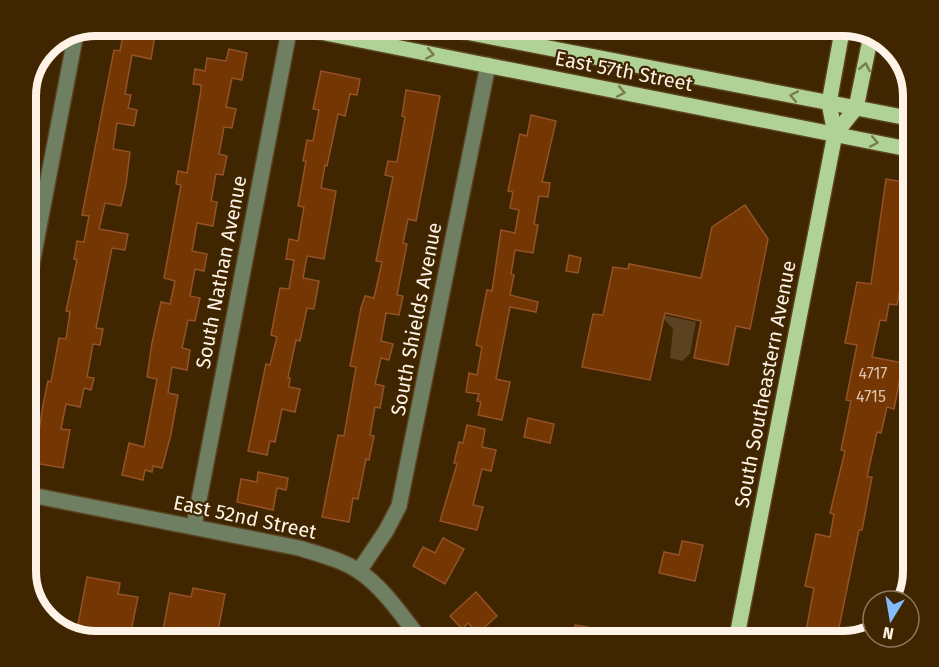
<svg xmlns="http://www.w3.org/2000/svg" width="939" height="667" font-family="'Fira Sans',sans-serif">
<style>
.green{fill:#5b4221}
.building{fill:#743603;stroke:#935228;stroke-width:1.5}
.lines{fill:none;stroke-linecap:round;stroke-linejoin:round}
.minor-casing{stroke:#5a4321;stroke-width:18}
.major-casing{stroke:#5a4321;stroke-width:18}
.minor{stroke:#6f7f62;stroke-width:15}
.major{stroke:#b1d297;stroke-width:15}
.oneway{stroke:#787c4c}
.labels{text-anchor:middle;stroke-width:4.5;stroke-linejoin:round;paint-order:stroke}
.number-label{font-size:16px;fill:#dcc4ad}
.street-label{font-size:20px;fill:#fef3e6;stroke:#3f2601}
.rim{fill:none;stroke:#fef3e6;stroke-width:8}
</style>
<rect width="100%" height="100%" fill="#3f2601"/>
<polygon class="green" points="663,315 696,322 690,354 682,361 670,358 673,329 663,318"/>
<g class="building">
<polygon points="124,29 155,35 151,59 132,55 125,94 131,95 128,108 137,110 134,126 117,123 113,149 130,152 126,184 121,206 105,203 99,229 128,234 125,250 112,248 96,328 103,329 100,345 93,344 87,377 94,378 91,390 84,388 80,407 66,404 61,429 70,430 63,468 34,463 43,405 48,381 51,382 59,338 66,339 70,312 66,311 77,260 74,259 77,241 84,242 89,216 82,215 114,50 120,51"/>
<polygon points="229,49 247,53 242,80 232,78 226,107 236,109 232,128 224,127 219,154 227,156 223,175 216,174 211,201 217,202 213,226 197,223 192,251 207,254 204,271 195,269 190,296 200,298 195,321 188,320 182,348 190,350 187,370 172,367 168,393 178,395 171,434 162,468 153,466 152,472 145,470 143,480 122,475 129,443 144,447 157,379 147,377 152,343 161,302 170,304 175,281 164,278 181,185 176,184 178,171 187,173 201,90 201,85 193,84 195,69 205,71 207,58 226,61"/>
<polygon points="321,71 360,79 357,95 350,94 345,116 338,114 327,166 325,165 321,188 336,191 324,259 307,256 303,278 319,281 314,309 307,308 300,341 296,340 288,377 290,378 289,387 300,389 295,412 282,409 275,442 270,441 267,455 248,451 266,364 270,365 277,337 271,335 280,288 289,289 294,260 286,259 289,239 298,241 304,207 298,206 306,161 303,161 307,140 313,141 319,110 313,109"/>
<polygon points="406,90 440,96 416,221 408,219 403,243 407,244 397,295 403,296 399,315 386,313 381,341 393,344 389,360 381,358 375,384 384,386 380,408 375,407 370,435 374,436 369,460 366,459 358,499 353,498 349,522 322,517 338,435 344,436 356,367 350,366 361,308 365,296 374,298 382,262 376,261 393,177 385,175 388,161 397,162 405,117 402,116"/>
<polygon points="531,115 556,121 542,182 550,183 548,197 539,196 534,224 538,225 533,253 515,250 511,274 514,275 510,295 538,302 536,312 510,307 496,379 510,382 502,420 478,415 481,402 477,401 479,394 466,392 469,373 477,375 482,347 476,345 487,290 492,291 501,230 515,233 519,210 510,208 513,192 508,191 520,134 527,136"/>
<polygon points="886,179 914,184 914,271 912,283 902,281 897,305 889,304 886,321 880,320 872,357 903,363 894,409 887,407 881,433 877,432 867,477 872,477 862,530 859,530 836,642 804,642 814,588 805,586 816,534 830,537 834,514 830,513 845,451 841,450 851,401 846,400 857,345 845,343 857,282 871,284"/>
<polygon points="745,205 768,239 750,329 736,326 728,365 694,358 701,321 665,313 650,380 582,367 593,314 603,315 613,267 628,269 629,264 701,278 712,227"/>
<polygon points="569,255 581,258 578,273 566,271"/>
<polygon points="528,418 554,424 550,443 524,437"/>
<polygon points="467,425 485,429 482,447 496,450 491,471 482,469 473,505 483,507 477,530 440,521 457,464 454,463 459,442 463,443"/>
<polygon points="258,472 288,478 286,490 277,488 273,510 237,502 241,479 257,482"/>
<polygon points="443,538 464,549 445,584 413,566 423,547 435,553"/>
<polygon points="682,541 703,545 695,581 659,573 664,552 679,555"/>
<polygon points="87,577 120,583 118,594 138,597 129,641 95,641 76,635"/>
<polygon points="193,588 225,594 216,641 161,641 170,593 191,597"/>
<polygon points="476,592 497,616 478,633 468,623 462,629 450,616"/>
<polygon points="575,625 632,635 632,642 572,642"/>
</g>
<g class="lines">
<g class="minor-casing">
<g id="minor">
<polyline points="26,295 76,33"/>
<path d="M26,494L299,548C318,554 343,560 360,572C385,589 403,618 422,641"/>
<polyline points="194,526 290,26"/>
<polyline points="359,571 386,531 399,506 488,65"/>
</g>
</g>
<g class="major-casing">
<g id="major">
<polyline points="290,26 913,150"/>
<polyline points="435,26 913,119"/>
<polyline points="835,134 856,108 871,35"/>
<polyline points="736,641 835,134 829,103 843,26"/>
</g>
</g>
<use href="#minor" class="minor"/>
<use href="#major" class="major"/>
</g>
<defs><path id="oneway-chevron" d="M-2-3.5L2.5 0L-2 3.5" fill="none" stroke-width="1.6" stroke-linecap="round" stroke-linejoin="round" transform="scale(1.5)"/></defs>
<g class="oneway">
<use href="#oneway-chevron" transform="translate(430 54) rotate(11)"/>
<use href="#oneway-chevron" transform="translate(865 67) rotate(-79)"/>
<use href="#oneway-chevron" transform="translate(621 92) rotate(11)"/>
<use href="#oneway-chevron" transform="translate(794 96) rotate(-169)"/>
<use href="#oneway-chevron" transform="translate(874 142) rotate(11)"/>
</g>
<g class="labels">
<g class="number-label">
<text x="873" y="379">4717</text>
<text x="871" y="402">4715</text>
</g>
<g class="street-label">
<text transform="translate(624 71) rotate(11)" y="7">East 57th Street</text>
<text transform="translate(221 272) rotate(-79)" y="7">South Nathan Avenue</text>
<text transform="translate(416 319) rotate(-79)" y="7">South Shields Avenue</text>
<text transform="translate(765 384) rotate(-79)" y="7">South Southeastern Avenue</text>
<text transform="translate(245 517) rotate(12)" y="7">East 52nd Street</text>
</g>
</g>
<path d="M0 0H939V667H0ZM96 36H843A60 60 0 0 1 903 96V571A60 60 0 0 1 843 631H96A60 60 0 0 1 36 571V96A60 60 0 0 1 96 36Z" fill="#3f2601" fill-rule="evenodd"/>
<path class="rim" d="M96 36H843A60 60 0 0 1 903 96V571A60 60 0 0 1 843 631H96A60 60 0 0 1 36 571V96A60 60 0 0 1 96 36Z"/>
<g transform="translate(891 619) rotate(191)"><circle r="28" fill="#3f2601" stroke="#8b785d" stroke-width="1.5"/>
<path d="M0-4.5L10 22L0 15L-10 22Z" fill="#83bcfb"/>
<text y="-9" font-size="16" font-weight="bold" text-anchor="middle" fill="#fef3e6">N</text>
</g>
</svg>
